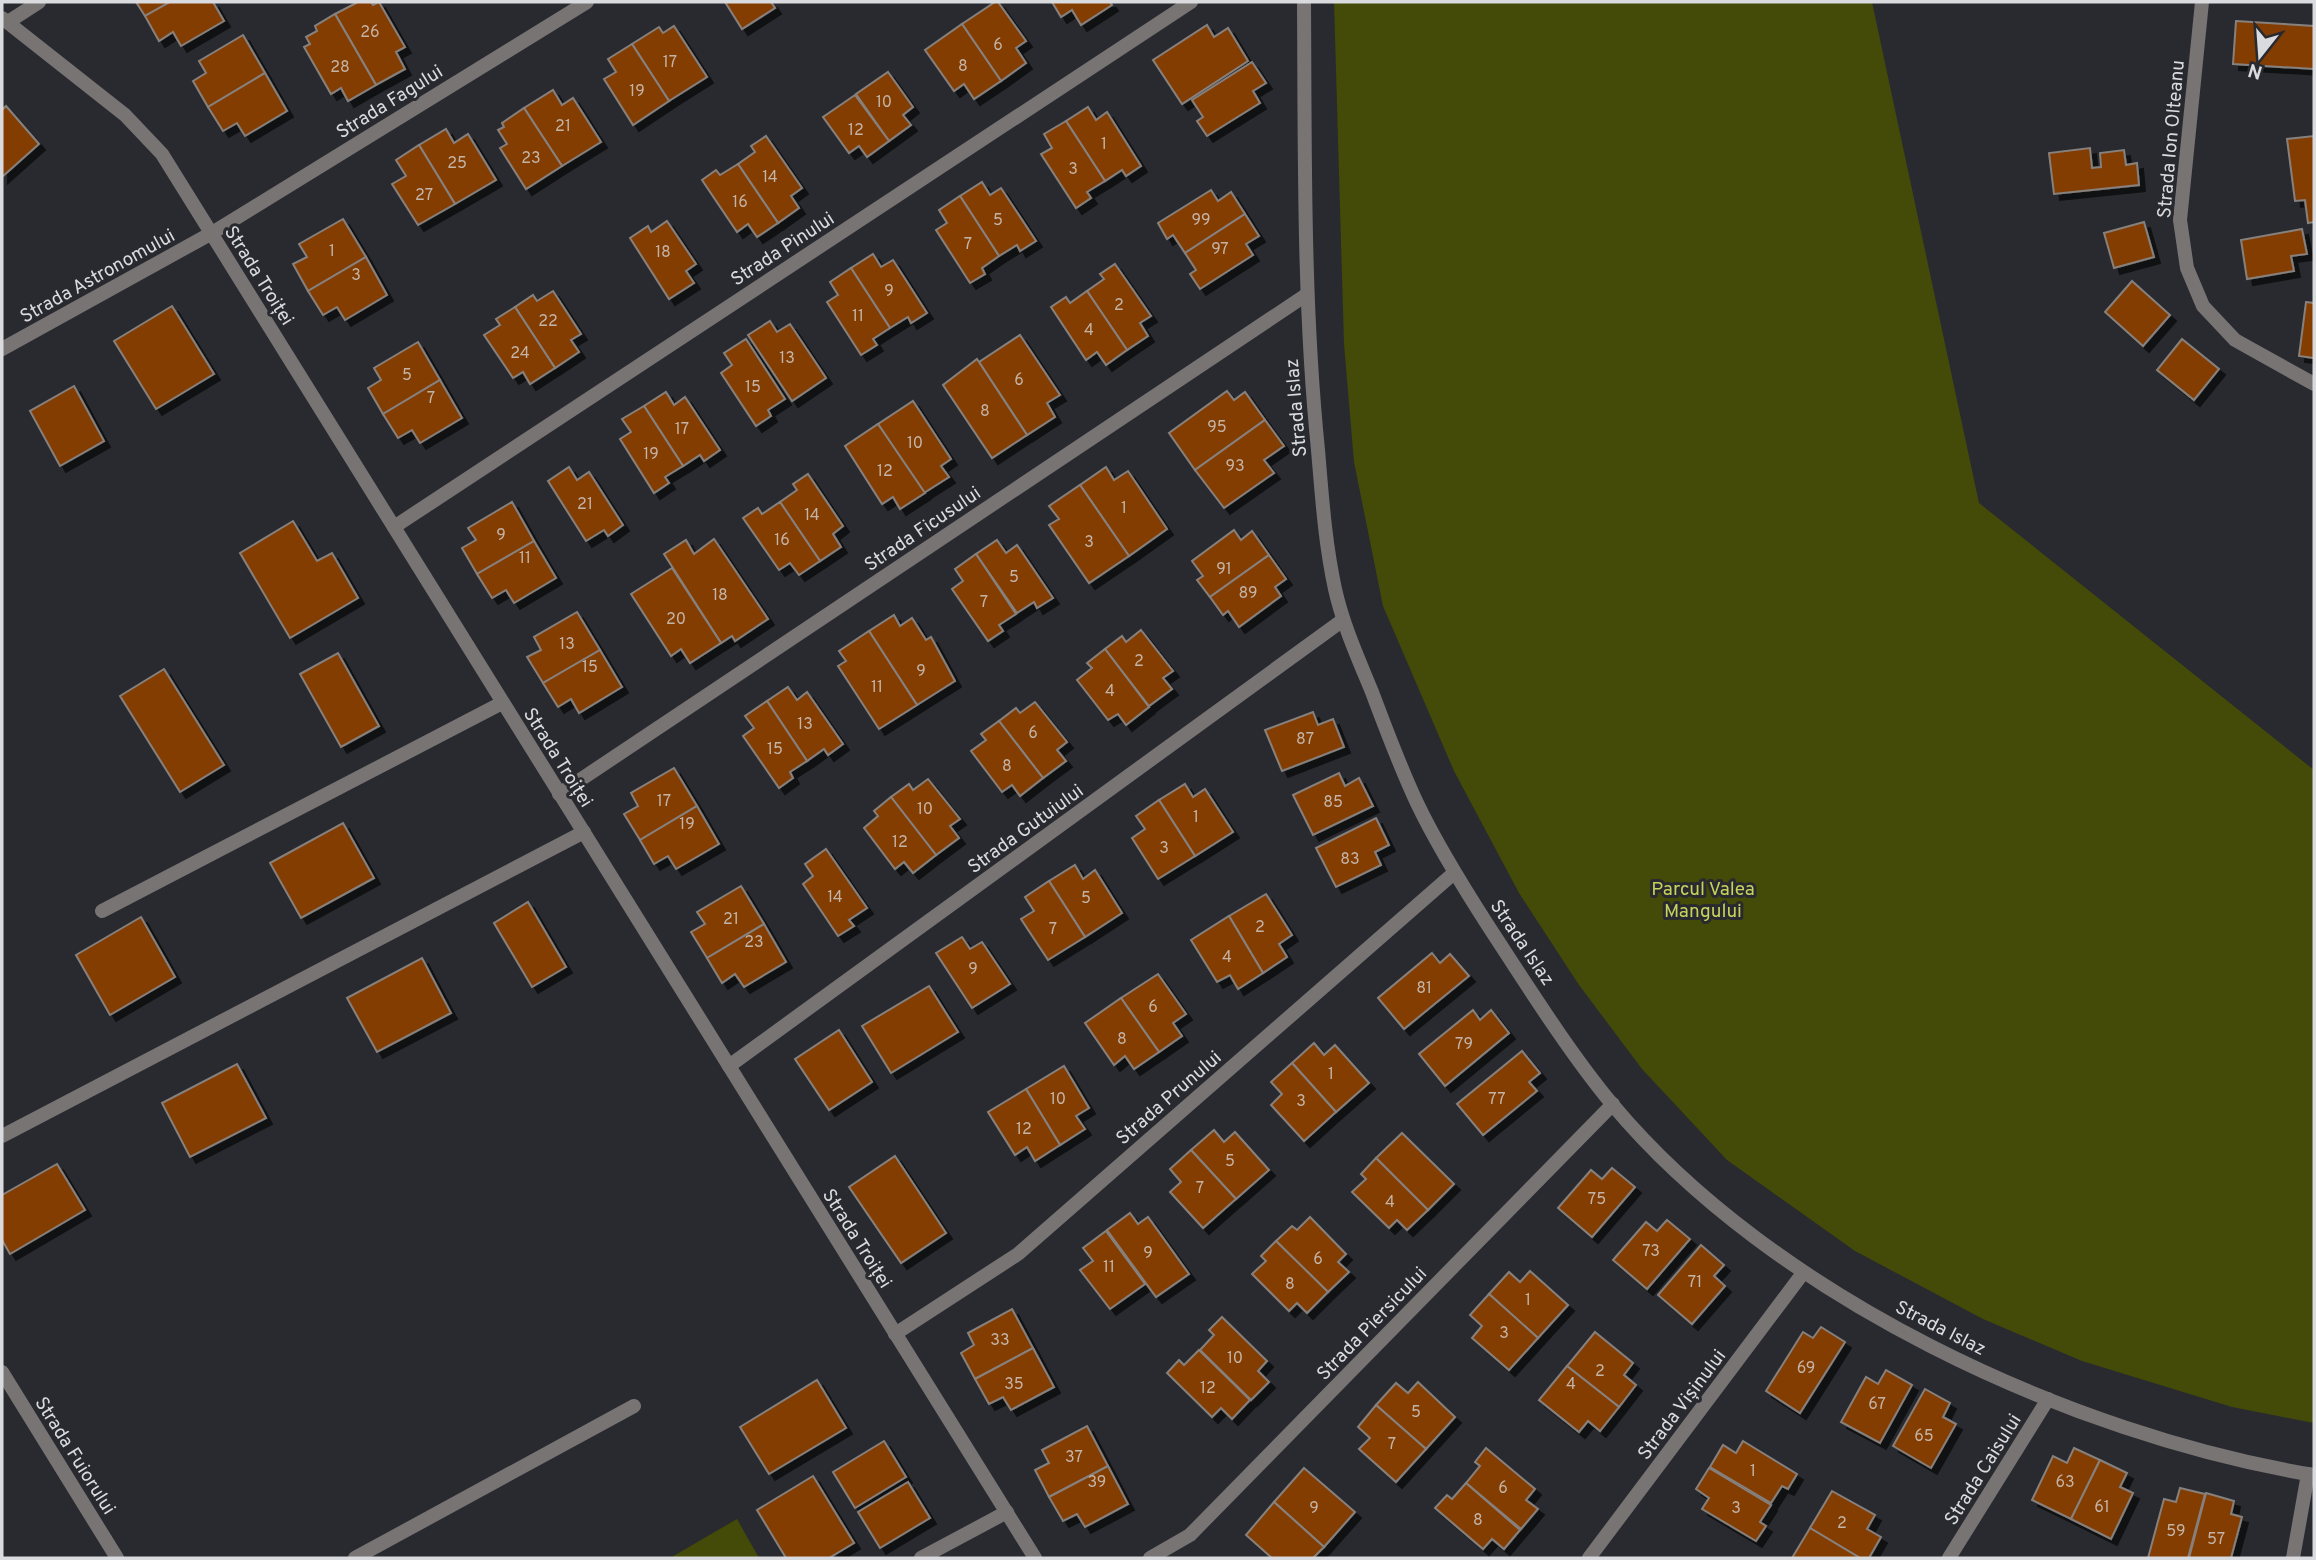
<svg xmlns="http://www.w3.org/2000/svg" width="2316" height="1560" font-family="Overpass,sans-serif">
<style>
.green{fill:#444a08}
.building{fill:#843d06;stroke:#87817d;stroke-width:2;filter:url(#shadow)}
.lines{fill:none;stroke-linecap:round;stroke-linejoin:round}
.service{stroke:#787474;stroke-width:14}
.minor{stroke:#787474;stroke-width:14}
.labels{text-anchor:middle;stroke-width:6;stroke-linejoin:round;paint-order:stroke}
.number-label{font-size:16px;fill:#c4b4a8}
.street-label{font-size:19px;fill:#dadbde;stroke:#292a2f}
.park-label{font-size:19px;fill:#c6d25b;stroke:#292a2f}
</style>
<defs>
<filter id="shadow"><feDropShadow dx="6" dy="6" stdDeviation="0" flood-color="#0009"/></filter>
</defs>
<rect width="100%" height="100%" fill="#292a2f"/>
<g class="green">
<polygon points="1334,2 1872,2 1979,503 2314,770 2314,1423 2232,1407 2082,1361 1983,1319 1855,1251 1727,1160 1642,1069 1579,985 1519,893 1454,771 1383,606 1354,462 1344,344"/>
<polygon points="737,1519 759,1558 670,1558"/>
</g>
<g class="building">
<polygon points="136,2 170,2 145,16"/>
<polygon points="170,2 213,2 224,21 181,46 173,32 159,41 145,16"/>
<polygon points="358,2 371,2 373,5 379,2 405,47 396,52 405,69 376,85 335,14"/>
<polygon points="725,2 771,2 775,8 742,29"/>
<polygon points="995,2 998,2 1026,41 1016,48 1026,63 1001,81 962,24"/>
<polygon points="1052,2 1110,2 1112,5 1081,25 1072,10 1061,17"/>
<polygon points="335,14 376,85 348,101 341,88 331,94 304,47 310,44 306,37 317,31 315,26"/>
<polygon points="2236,21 2314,26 2314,69 2233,64"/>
<polygon points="962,24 1001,81 974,99 964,84 954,91 925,50"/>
<polygon points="1207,25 1214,37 1228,28 1248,61 1182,104 1153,60"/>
<polygon points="674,26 707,77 669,101 632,44 659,27 663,33"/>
<polygon points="243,35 265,73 208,107 193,81 206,73 199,61"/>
<polygon points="632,44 669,101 633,125 604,79 616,72 608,59"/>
<polygon points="1252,62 1266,83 1253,91 1260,103 1207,136 1197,121 1203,117 1192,100"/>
<polygon points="888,72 913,107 903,115 911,125 889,141 856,94"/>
<polygon points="265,73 287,111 245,136 237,123 223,131 208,107"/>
<polygon points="553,90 562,105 573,98 601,142 562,166 524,108"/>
<polygon points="855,95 889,141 867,157 859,146 849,153 823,117"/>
<polygon points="6,106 39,144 2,177 2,110"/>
<polygon points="1088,107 1096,120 1107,112 1141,166 1126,176 1122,170 1105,181 1066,121"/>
<polygon points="524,108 562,166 526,189 500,148 507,144 498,130 504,127 502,123"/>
<polygon points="1066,121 1105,181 1087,192 1091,198 1076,208 1041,154 1052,148 1044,134"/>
<polygon points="446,129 454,143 468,134 496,180 455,204 419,145"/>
<polygon points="766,136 802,188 791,196 799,208 778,223 738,164 755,152 751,146"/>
<polygon points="2314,136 2314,222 2308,223 2305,200 2295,201 2287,139"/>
<polygon points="419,145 455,204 418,225 392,184 406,176 396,160"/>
<polygon points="2090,148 2092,168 2101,167 2100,153 2124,150 2126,165 2137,163 2139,185 2054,194 2049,153"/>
<polygon points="738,164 778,223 757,237 748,224 737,232 702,180 716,170 720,175"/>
<polygon points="982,182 990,195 1001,188 1036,241 1020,251 1017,245 999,256 960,196"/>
<polygon points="1211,190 1218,201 1231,192 1245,214 1185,253 1173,235 1167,239 1158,223"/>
<polygon points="960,196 999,256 982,268 985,274 970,283 936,230 947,223 939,210"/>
<polygon points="1245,214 1259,236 1246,244 1253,255 1200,289 1190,274 1196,270 1185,253"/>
<polygon points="343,219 366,257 308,291 293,264 307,257 299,244"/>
<polygon points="667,221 696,264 686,271 694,283 669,299 630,238 648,226 651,232"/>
<polygon points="2144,222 2154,257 2114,268 2104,233"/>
<polygon points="2302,229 2307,254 2291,256 2294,271 2247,279 2241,240"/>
<polygon points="873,254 881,267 893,260 927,313 911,323 908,317 890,328 851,268"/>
<polygon points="366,257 387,295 345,320 337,307 323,315 308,291"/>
<polygon points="1115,264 1151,316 1140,323 1148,336 1127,350 1087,291 1104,279 1100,274"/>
<polygon points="851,268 890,328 873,339 877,345 861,355 827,302 838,295 830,282"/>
<polygon points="2132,281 2170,315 2143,346 2105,312"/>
<polygon points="553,291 581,334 571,340 579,352 555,368 515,307 533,295 537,301"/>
<polygon points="1087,291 1127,350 1106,365 1097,352 1086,360 1051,307 1066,297 1070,303"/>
<polygon points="2306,302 2314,303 2314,358 2299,356"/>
<polygon points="172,306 214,374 156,409 114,341"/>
<polygon points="515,307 555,368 530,384 523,372 513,378 484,335 500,325 496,319"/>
<polygon points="770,321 777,332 790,324 826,378 792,401 748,335"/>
<polygon points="1020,335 1060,395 1047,403 1055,417 1027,435 979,362"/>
<polygon points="746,339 785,399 768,410 771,416 756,426 721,373 732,365 724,353"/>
<polygon points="2182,339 2219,369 2194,400 2157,370"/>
<polygon points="418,342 440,380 383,414 368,388 381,380 374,368"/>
<polygon points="977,359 1027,435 992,458 943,385"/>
<polygon points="440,380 462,418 420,443 412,430 398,438 383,414"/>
<polygon points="74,386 104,441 60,466 30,411"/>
<polygon points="1227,391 1234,400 1245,392 1265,420 1195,470 1169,433"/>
<polygon points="666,392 674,405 685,397 720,450 704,461 700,455 683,466 644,406"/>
<polygon points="913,401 951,459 941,466 949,477 924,493 878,424"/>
<polygon points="644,406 683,466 665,477 669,483 654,493 620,439 631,432 622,419"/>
<polygon points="1265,420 1284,446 1264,460 1274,473 1224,508 1195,470"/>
<polygon points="878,424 925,493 900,509 893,497 882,504 845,446"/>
<polygon points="569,467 577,480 589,472 623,525 608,536 604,530 586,541 548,481"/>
<polygon points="1106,467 1114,480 1128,471 1167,529 1129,556 1080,485"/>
<polygon points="808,474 843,526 833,534 841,547 820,561 780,502 797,490 793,484"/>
<polygon points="1080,485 1129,556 1089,583 1049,525 1059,519 1049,506"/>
<polygon points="512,502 534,541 477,574 462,548 476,540 468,528"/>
<polygon points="780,502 820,561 799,575 790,563 779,570 743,518 758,508 762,514"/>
<polygon points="293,521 317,561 332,553 358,598 290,638 240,553"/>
<polygon points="1234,530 1241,540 1252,531 1269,555 1210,597 1197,580 1203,576 1192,561"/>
<polygon points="714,539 768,619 735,641 732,636 721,643 664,554 686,540 694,554"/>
<polygon points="997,540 1006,553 1017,545 1053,598 1037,608 1034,602 1017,613 976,554"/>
<polygon points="534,541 556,578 514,603 506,590 492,598 477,574"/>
<polygon points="976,554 1016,614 999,625 1003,631 988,641 952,589 963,581 955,569"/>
<polygon points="1269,555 1286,579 1275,587 1281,596 1239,627 1228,611 1223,615 1210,597"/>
<polygon points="672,568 721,643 690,663 681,649 671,656 631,594"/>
<polygon points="577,612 600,650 543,683 527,657 541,650 534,637"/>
<polygon points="894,615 900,626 912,618 926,640 931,637 955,681 917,705 869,631"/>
<polygon points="1141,630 1173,671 1163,678 1172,689 1149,706 1105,649 1122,636 1126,642"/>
<polygon points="869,631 917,705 879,729 838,666 846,661 839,651"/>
<polygon points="1105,649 1149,707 1126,725 1118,714 1108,720 1077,680 1092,668 1087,663"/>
<polygon points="600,650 622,687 579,713 571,699 558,707 543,683"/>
<polygon points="338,653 379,726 341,747 300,674"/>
<polygon points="164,669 224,765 180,792 120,696"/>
<polygon points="788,687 797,700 807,692 843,744 828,755 824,749 807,761 767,701"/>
<polygon points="767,701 807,761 790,772 793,778 779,788 743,736 754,728 745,716"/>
<polygon points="1035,702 1067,742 1057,750 1066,761 1043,778 999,721 1016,708 1020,713"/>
<polygon points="1313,712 1318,725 1333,719 1344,747 1282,771 1265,730"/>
<polygon points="999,721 1043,778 1020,796 1012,785 1002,792 971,751 986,740 981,734"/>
<polygon points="674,768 697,806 640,840 624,814 638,806 631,793"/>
<polygon points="1339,773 1345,786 1359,778 1373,806 1313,835 1293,795"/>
<polygon points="928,779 960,819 950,826 959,838 936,855 891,797 909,784 913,790"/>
<polygon points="1185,784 1193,797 1205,789 1233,832 1195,856 1159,800"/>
<polygon points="891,797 936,855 913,873 904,862 895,869 864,828 878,816 874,811"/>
<polygon points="1159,800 1195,856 1158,879 1132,838 1145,829 1136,816"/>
<polygon points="697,806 719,844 676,869 668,856 654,864 640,840"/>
<polygon points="1376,818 1389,845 1375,852 1381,865 1336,887 1316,848"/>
<polygon points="343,823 374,878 301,918 270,863"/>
<polygon points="826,849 867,908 849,920 854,926 838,936 803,884 813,876 805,864"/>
<polygon points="1075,865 1083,879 1095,870 1122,913 1085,937 1049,881"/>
<polygon points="1049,881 1085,937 1048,960 1021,919 1034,911 1025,897"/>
<polygon points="741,886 764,924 707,958 691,932 705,924 697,912"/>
<polygon points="1266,894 1292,935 1279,944 1287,957 1263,973 1229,916"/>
<polygon points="528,902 566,967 532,987 494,923"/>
<polygon points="1229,916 1263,973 1238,989 1230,975 1217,982 1191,940"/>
<polygon points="141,917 175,977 110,1015 76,955"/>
<polygon points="764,924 786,962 744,987 735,974 722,983 707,958"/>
<polygon points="962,937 970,949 982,942 1010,984 972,1008 936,953"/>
<polygon points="1432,953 1440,963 1450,954 1469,976 1404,1029 1378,998"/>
<polygon points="422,958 451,1013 377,1052 347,998"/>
<polygon points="1158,974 1186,1014 1173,1023 1182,1036 1159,1052 1121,998"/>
<polygon points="929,986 958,1032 891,1073 862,1026"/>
<polygon points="1121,998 1159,1052 1134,1069 1125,1056 1114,1065 1085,1023"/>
<polygon points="1473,1010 1480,1020 1491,1010 1509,1033 1445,1086 1419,1054"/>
<polygon points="839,1030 872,1082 829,1110 795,1059"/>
<polygon points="1314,1043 1324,1055 1335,1045 1369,1083 1336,1112 1292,1063"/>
<polygon points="1522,1051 1540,1073 1529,1082 1537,1091 1483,1135 1457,1104"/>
<polygon points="1292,1063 1336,1112 1304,1141 1271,1105 1282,1094 1271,1082"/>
<polygon points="237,1064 266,1118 190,1157 162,1103"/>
<polygon points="1064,1066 1089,1108 1076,1116 1085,1129 1060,1145 1026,1089"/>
<polygon points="1026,1089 1060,1145 1035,1161 1027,1147 1015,1155 988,1112"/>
<polygon points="1214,1130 1224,1142 1235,1132 1269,1170 1236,1199 1191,1150"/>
<polygon points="1402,1133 1454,1184 1428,1210 1376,1158"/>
<polygon points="1191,1150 1236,1199 1203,1228 1170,1192 1181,1182 1170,1169"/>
<polygon points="895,1156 946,1233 901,1263 849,1187"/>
<polygon points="1376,1158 1428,1210 1407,1230 1397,1220 1389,1228 1352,1192 1366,1179 1361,1174"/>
<polygon points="57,1164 85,1210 10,1254 2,1240 2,1195"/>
<polygon points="1612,1168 1635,1187 1592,1237 1558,1208 1591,1170 1602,1179"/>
<polygon points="1130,1213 1138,1224 1148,1217 1189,1274 1156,1297 1107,1230"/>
<polygon points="1310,1217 1346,1254 1338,1262 1349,1272 1328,1292 1276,1241 1292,1226 1297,1230"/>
<polygon points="1667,1220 1690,1239 1647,1289 1613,1260 1646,1222 1657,1231"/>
<polygon points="1106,1231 1145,1284 1110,1309 1080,1270 1093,1261 1083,1248"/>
<polygon points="1276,1241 1328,1292 1307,1313 1297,1303 1289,1311 1252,1274 1266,1261 1261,1256"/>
<polygon points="1701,1245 1724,1265 1714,1276 1725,1286 1692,1324 1658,1295"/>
<polygon points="1530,1271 1568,1305 1538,1338 1489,1294 1509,1272 1520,1282"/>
<polygon points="1489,1294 1538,1338 1509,1370 1472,1338 1482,1326 1470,1315"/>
<polygon points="1012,1309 1033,1348 975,1379 961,1353 974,1345 968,1333"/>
<polygon points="1222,1317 1267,1361 1258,1371 1269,1382 1251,1400 1200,1350 1214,1335 1209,1330"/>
<polygon points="1821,1327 1845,1342 1800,1413 1766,1391 1803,1332 1813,1338"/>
<polygon points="1595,1332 1633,1363 1624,1375 1636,1385 1619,1407 1567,1366"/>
<polygon points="1033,1348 1054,1387 1011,1410 1003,1397 989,1404 975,1379"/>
<polygon points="1199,1350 1250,1400 1232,1419 1221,1408 1212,1417 1167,1373 1179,1360 1184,1365"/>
<polygon points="1567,1366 1619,1407 1600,1431 1588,1421 1579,1432 1539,1400"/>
<polygon points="1886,1370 1912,1385 1880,1443 1841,1422 1866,1377 1878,1384"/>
<polygon points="817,1380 846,1428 769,1474 740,1427"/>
<polygon points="1418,1382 1455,1417 1426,1449 1376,1405 1396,1383 1408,1393"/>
<polygon points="1925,1389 1950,1403 1943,1417 1956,1424 1931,1468 1893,1446"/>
<polygon points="1376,1405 1426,1449 1396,1482 1359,1449 1370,1438 1358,1427"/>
<polygon points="1087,1426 1108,1466 1049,1497 1035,1470 1049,1463 1042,1450"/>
<polygon points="884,1441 906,1477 855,1508 833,1472"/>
<polygon points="1743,1441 1797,1474 1788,1489 1782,1486 1771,1503 1710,1467 1723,1445 1736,1453"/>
<polygon points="1486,1448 1535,1489 1526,1500 1538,1509 1521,1529 1466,1483 1480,1466 1475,1462"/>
<polygon points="2074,1448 2100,1460 2071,1519 2032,1500 2053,1456 2067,1463"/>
<polygon points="2100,1460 2127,1473 2120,1487 2133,1493 2111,1539 2071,1519"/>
<polygon points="1108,1466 1128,1504 1085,1527 1077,1514 1063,1521 1049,1497"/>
<polygon points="1304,1468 1355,1512 1324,1547 1274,1502"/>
<polygon points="1709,1468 1771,1505 1760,1522 1766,1526 1756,1541 1702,1509 1709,1498 1696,1489"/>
<polygon points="813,1476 854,1543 829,1558 786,1558 757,1510"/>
<polygon points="908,1482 930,1518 880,1548 858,1512"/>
<polygon points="1466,1483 1520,1530 1504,1549 1492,1539 1483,1549 1435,1508 1447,1495 1452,1499"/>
<polygon points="2180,1488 2205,1494 2188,1558 2148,1558 2164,1499 2176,1502"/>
<polygon points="1832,1491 1875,1515 1867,1529 1881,1537 1869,1558 1860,1558 1810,1528"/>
<polygon points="2206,1493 2234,1501 2231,1514 2242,1517 2231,1558 2189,1558"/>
<polygon points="1274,1502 1324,1547 1313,1558 1272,1558 1246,1535"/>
<polygon points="1810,1528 1860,1558 1792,1558"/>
</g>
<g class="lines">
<polyline class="service" points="921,1558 1007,1512"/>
<g class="minor">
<path d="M1304,2C1305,152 1303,301 1318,450C1322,497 1325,543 1335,589C1343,625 1358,658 1372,692C1386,729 1400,767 1417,803C1437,845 1462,885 1487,924C1525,982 1568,1051 1612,1104C1772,1296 2070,1435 2314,1475"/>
<polyline points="2202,2 2180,220 2187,268 2203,306 2235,340 2314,384"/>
<polyline points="2,18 125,115 162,154 1035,1558"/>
<polyline points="8,22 39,2"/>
<polyline points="2,349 212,233 587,2"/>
<polyline points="394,527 1191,2"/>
<polyline points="559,794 1306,295"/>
<polyline points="102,911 502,703"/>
<polyline points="729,1066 1343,620"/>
<polyline points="2,1136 584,832"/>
<polyline points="895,1334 1018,1254 1454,873"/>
<polyline points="2,1372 117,1558"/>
<polyline points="355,1558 634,1406"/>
<polyline points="1150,1558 1190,1535 1613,1104"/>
<polyline points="1589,1558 1803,1273"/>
<polyline points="1949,1558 2048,1399"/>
<polyline points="2293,1558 2308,1474"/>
</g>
</g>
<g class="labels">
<g class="number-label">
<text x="370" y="37">26</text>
<text x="998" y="50">6</text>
<text x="670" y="67">17</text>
<text x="963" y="71">8</text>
<text x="340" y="72">28</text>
<text x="637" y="96">19</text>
<text x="884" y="107">10</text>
<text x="563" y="131">21</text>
<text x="856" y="135">12</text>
<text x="1104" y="149">1</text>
<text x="531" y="163">23</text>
<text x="457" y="168">25</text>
<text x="1073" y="174">3</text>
<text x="770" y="182">14</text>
<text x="424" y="200">27</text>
<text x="740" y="207">16</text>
<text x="998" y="225">5</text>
<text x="1201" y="225">99</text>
<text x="968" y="249">7</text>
<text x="1220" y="254">97</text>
<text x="332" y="256">1</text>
<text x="663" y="257">18</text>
<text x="356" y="280">3</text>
<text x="889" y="296">9</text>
<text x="1119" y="310">2</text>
<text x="858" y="321">11</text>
<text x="548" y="326">22</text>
<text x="1089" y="335">4</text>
<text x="520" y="358">24</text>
<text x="787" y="363">13</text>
<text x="407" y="380">5</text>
<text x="1019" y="385">6</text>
<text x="753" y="392">15</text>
<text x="431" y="403">7</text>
<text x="985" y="416">8</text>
<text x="1217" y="432">95</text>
<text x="682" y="434">17</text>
<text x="915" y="448">10</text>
<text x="651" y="459">19</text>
<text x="1235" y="471">93</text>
<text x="885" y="476">12</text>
<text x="585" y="509">21</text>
<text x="1124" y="513">1</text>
<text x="812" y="520">14</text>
<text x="501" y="540">9</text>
<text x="782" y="545">16</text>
<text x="1089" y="547">3</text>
<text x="525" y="563">11</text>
<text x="1224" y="574">91</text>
<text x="1014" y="582">5</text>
<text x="1248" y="598">89</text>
<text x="720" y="600">18</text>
<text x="984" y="607">7</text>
<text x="676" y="624">20</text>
<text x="567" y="649">13</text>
<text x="1139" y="666">2</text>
<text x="590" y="672">15</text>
<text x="921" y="676">9</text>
<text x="877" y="692">11</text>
<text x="1110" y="696">4</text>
<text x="805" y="729">13</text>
<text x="1033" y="738">6</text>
<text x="1305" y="744">87</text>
<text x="775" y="754">15</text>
<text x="1007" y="771">8</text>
<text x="664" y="806">17</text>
<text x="1333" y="807">85</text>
<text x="925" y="814">10</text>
<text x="1196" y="822">1</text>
<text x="687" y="829">19</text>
<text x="900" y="847">12</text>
<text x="1164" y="853">3</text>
<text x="1350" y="864">83</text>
<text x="835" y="902">14</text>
<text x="1086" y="903">5</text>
<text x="731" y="924">21</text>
<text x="1260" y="932">2</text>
<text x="1053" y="934">7</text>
<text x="754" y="947">23</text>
<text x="1227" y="962">4</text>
<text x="973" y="974">9</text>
<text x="1424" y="993">81</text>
<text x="1153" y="1012">6</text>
<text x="1122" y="1044">8</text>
<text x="1464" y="1049">79</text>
<text x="1331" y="1079">1</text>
<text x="1058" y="1104">10</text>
<text x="1497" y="1104">77</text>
<text x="1301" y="1106">3</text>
<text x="1024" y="1134">12</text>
<text x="1230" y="1166">5</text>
<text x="1200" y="1193">7</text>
<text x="1597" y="1204">75</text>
<text x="1390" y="1207">4</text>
<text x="1651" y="1256">73</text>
<text x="1148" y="1258">9</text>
<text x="1318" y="1264">6</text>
<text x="1109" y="1272">11</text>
<text x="1695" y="1287">71</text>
<text x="1290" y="1289">8</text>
<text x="1528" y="1305">1</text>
<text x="1504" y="1338">3</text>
<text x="1000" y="1345">33</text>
<text x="1235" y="1363">10</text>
<text x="1806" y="1373">69</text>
<text x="1600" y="1376">2</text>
<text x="1014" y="1389">35</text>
<text x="1571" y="1389">4</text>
<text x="1208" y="1393">12</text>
<text x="1877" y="1409">67</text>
<text x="1416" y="1417">5</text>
<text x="1924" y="1441">65</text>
<text x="1392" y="1449">7</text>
<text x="1074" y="1462">37</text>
<text x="1753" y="1476">1</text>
<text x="1097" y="1487">39</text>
<text x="2065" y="1487">63</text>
<text x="1503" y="1493">6</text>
<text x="2102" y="1512">61</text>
<text x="1314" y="1513">9</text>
<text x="1736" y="1513">3</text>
<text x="1478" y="1525">8</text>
<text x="1842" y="1528">2</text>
<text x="2176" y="1536">59</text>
<text x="2216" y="1544">57</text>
</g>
<g class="street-label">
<text transform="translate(389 101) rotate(-32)" y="7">Strada Fagului</text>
<text transform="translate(2170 139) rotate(-85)" y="7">Strada Ion Olteanu</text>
<text transform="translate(782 248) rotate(-33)" y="7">Strada Pinului</text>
<text transform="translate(97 275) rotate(-29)" y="7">Strada Astronomului</text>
<text transform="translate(260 275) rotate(58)" y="7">Strada Troiței</text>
<text transform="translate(1295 408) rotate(-95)" y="7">Strada Islaz</text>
<text transform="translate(922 528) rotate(-34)" y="7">Strada Ficusului</text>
<text transform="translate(559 757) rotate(58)" y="7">Strada Troiței</text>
<text transform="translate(1025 828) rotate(-36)" y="7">Strada Gutuiului</text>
<text transform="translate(1523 942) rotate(56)" y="7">Strada Islaz</text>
<text transform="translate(1168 1097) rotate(-41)" y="7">Strada Prunului</text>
<text transform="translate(858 1238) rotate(58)" y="7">Strada Troiței</text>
<text transform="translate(1371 1323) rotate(-46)" y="7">Strada Piersicului</text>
<text transform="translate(1941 1327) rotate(27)" y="7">Strada Islaz</text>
<text transform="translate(1681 1404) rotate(-53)" y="7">Strada Vișinului</text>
<text transform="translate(76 1455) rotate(58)" y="7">Strada Fuiorului</text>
<text transform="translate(1982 1469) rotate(-58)" y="7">Strada Caisului</text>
</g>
<g class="park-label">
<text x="1703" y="895">Parcul Valea<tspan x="1703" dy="22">Mangului</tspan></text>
</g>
</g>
<rect width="2316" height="1560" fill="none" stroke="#dadbde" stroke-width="7"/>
<g transform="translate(2260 56) rotate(197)" stroke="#292a2f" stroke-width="5" paint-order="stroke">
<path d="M0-5L12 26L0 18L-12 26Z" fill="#dadbde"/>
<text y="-10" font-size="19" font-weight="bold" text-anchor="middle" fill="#dadbde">N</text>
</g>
</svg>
